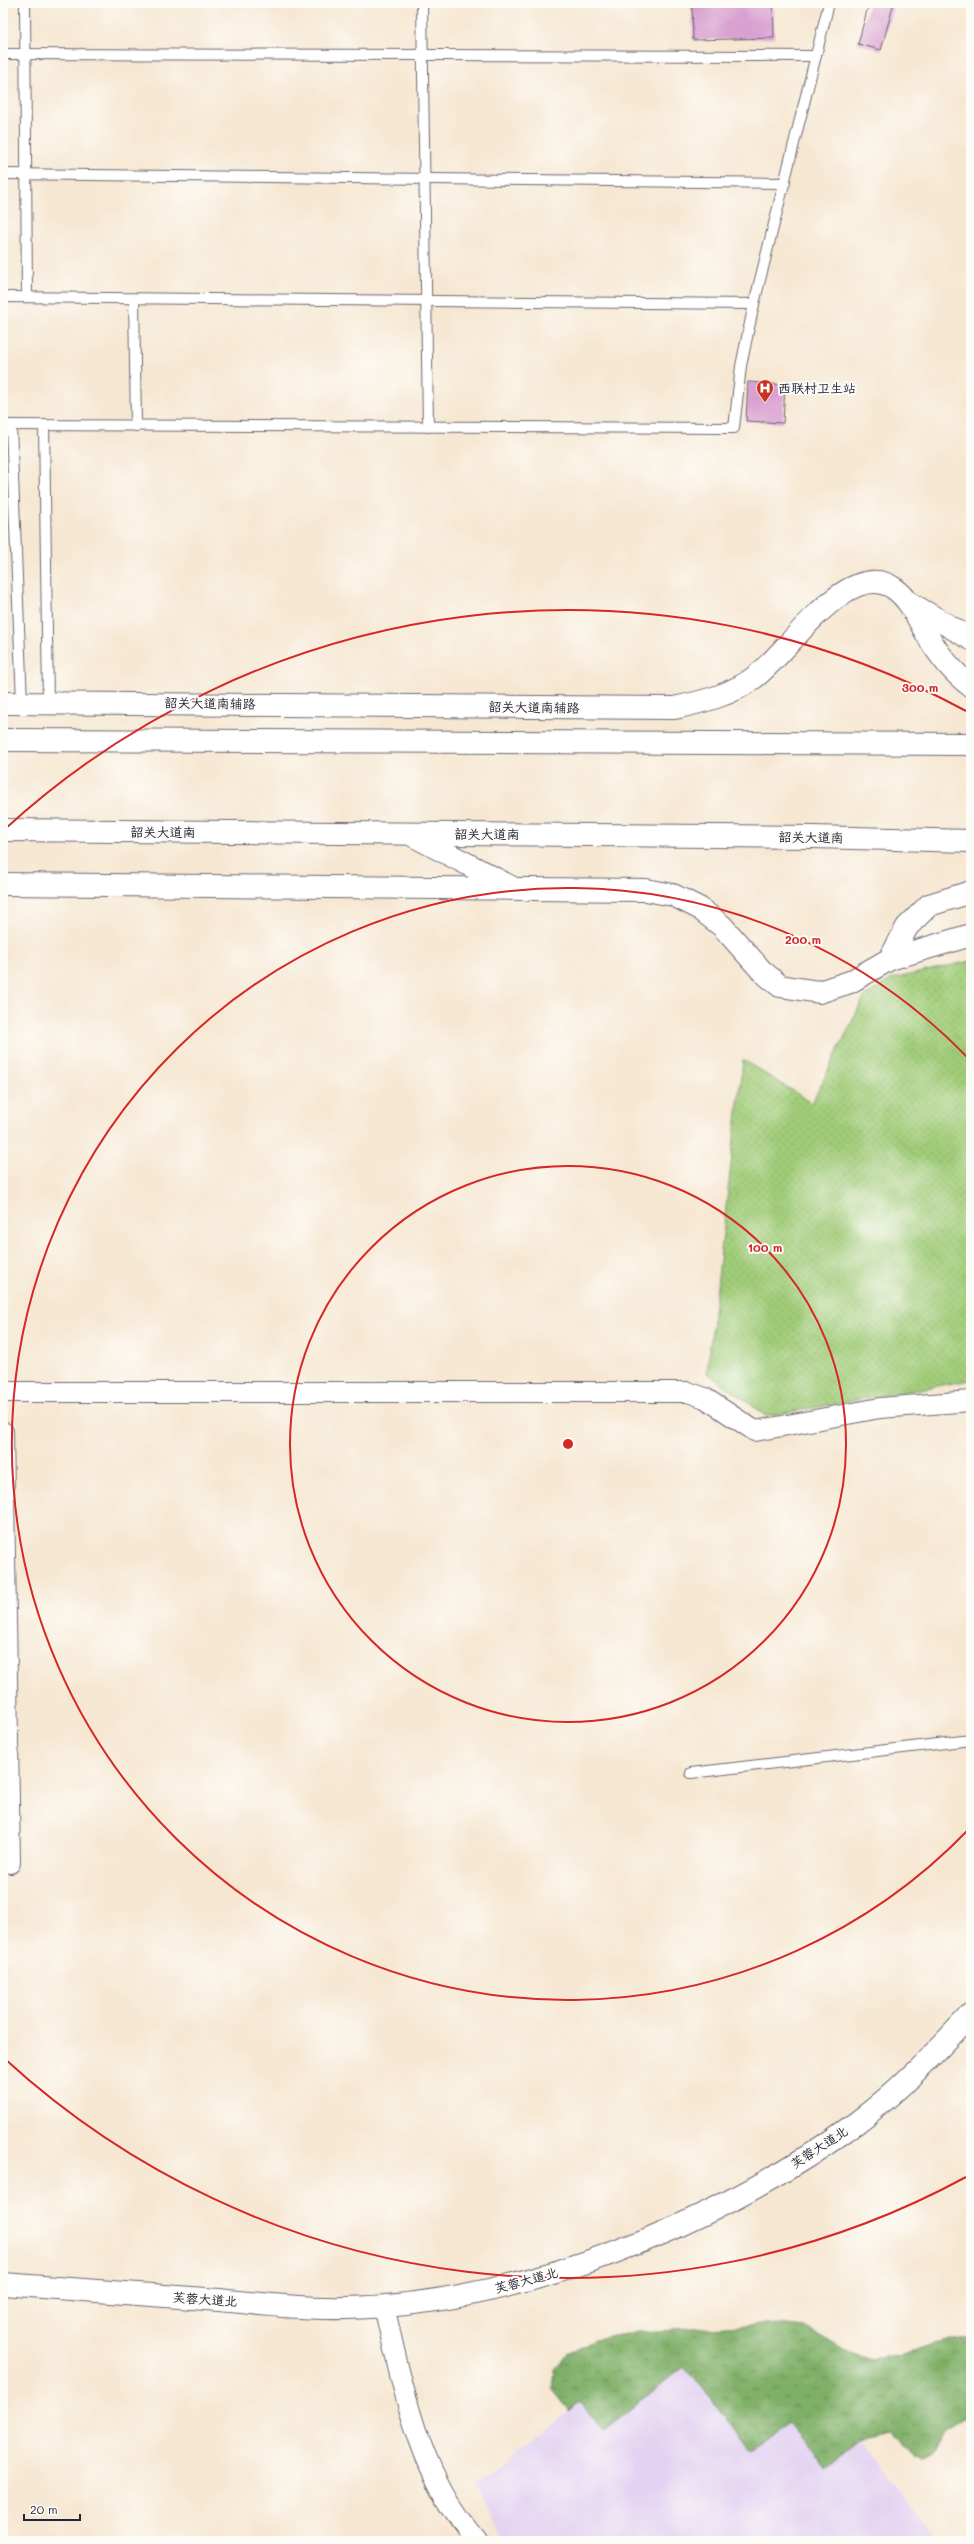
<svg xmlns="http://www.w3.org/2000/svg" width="974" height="2544" font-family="Mali,'LXGW WenKai TC',sans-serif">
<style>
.built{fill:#e3d3f2}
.grass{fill:url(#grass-dots);stroke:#61775a}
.forest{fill:url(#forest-crowns);stroke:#516952}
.building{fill:#d9a0d1}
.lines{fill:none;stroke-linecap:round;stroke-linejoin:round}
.service-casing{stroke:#6c6770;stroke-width:12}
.minor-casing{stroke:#6c6770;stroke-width:22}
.tertiary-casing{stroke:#6c6770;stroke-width:24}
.secondary-casing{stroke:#6c6770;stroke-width:24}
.trunk-casing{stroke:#6c6770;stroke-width:24}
.service{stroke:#fff;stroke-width:10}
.minor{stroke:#fff;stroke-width:20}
.tertiary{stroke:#fff;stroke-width:22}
.secondary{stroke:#fff;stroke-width:22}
.trunk{stroke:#fff;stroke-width:22}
.ring{fill:none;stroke:#d62828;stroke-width:2}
.labels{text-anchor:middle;stroke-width:4;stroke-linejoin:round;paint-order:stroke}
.poi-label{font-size:13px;fill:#22223b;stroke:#fdfcf7;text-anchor:start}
.street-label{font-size:13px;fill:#22223b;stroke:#fdfcf7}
.centre{fill:#d62828;stroke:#fdfcf7;stroke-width:2}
.ring-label{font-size:12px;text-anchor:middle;font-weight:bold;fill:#d62828;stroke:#fdfcf7;stroke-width:4;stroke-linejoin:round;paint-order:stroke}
</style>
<defs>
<pattern id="grass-dots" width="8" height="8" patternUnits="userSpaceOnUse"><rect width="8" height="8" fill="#a0cc78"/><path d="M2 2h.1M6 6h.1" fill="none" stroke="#8aaf69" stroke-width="1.8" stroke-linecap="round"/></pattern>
<pattern id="forest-crowns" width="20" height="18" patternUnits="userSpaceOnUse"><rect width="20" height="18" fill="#80b068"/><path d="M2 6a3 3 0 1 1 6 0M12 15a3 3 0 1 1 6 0" fill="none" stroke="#688f57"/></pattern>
</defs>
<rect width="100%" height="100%" fill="#fdfcf7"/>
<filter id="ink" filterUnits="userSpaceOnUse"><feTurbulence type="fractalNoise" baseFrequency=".025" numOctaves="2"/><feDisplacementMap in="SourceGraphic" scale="8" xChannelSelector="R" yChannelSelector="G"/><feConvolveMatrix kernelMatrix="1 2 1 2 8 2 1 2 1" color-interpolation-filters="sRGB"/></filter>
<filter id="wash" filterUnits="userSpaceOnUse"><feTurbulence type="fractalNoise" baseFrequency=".012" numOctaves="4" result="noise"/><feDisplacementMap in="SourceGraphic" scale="16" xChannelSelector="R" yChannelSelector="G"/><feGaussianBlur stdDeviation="0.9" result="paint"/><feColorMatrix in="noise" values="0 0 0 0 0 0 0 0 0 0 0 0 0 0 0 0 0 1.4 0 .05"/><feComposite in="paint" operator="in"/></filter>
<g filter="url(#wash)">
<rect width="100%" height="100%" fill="#f6e7d2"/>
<polygon class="built" points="683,2366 754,2452 788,2424 825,2468 860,2440 937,2541 505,2541 477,2486 580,2402 604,2431"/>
<polygon class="grass" points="971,961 971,1380 767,1416 707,1373 743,1060 812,1103 864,997 892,979"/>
<polygon class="forest" points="780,2324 806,2327 844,2351 871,2360 898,2356 932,2344 971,2337 971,2412 946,2428 928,2452 919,2456 912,2454 889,2433 860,2440 825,2468 788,2424 754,2452 684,2366 604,2431 580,2402 569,2411 552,2390 554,2368 567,2354 596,2339 637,2332"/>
<g id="blocks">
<g class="building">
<polygon points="692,3 773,3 774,38 693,40"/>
<polygon points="869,3 894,3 881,50 858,44"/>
<polygon points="748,382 785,385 783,423 746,421"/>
</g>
</g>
</g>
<g filter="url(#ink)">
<use href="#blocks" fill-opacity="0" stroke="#6c6770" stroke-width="1"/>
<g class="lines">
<g class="service-casing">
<g id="service">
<polyline points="25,3 27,297"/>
<polyline points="422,3 428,427"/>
<polyline points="3,54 816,56"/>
<polyline points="3,174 785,183"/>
<polyline points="3,297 754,304"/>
<polyline points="134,299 136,426"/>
<polyline points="3,425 734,428 741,366 754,304 829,3"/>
<polyline points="11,425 22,703"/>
<polyline points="44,425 48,702"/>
<polyline points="691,1773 971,1740"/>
</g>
</g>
<g class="minor-casing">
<g id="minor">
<polyline points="3,1392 688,1392 705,1398 755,1431 880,1408 971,1401"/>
<polyline points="3,1432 10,1863"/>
<path d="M384,2306C403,2388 419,2475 476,2541"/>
</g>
</g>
<g class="tertiary-casing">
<g id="tertiary">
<path d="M3,703L674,708C702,702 732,695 755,677C789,652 849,555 895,589C910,600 917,617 926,633C937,652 953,673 971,686"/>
<polyline points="3,884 646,890 673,895 699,908 722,926 762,971 780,986 819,992 850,982 890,959 907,927 929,905 971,892"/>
</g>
</g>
<g class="secondary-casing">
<g id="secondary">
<polyline points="908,602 971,639"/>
<polyline points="890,959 971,935"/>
<path d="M3,2284C75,2289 147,2295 219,2300C261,2304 304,2309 346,2308C517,2305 720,2224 856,2123C898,2092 936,2052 971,2014"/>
</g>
</g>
<g class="trunk-casing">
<g id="trunk">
<polyline points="3,740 971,744"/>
<polyline points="3,830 813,837 971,841"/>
<polyline points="412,835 511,887"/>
</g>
</g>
<use href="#service" class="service"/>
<use href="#minor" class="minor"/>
<use href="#tertiary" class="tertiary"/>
<use href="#secondary" class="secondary"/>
<use href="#trunk" class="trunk"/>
</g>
</g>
<g class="ring">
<circle cx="568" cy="1444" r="278"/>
<path d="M968 1830A556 556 0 1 1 968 1058"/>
<path d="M966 2177A834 834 0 0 1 5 2059M5 829A834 834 0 0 1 966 711"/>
</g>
<defs>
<g id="hospital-pin" transform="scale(0.9)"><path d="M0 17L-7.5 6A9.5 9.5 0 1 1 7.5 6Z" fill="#c8321e" stroke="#fdfcf7"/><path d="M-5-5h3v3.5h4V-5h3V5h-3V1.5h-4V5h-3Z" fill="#fff"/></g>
</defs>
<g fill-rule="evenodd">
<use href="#hospital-pin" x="765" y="388"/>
</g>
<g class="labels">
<g class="poi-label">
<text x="778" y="393">西联村卫生站</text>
</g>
<g class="street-label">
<text transform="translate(210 703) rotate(1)" y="5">韶关大道南辅路</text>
<text transform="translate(534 707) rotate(1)" y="5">韶关大道南辅路</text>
<text x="163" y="837">韶关大道南</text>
<text x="487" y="839">韶关大道南</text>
<text transform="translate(811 837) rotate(1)" y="5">韶关大道南</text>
<text transform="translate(819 2147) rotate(-33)" y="5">芙蓉大道北</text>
<text transform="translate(526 2280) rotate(-15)" y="5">芙蓉大道北</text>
<text transform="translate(205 2299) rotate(4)" y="5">芙蓉大道北</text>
</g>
</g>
<circle cx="568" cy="1444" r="6" class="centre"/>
<g class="ring-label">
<text x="920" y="692">300 m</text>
<text x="803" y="944">200 m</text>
<text x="765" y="1252">100 m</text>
</g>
<rect width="974" height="2544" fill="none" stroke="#fdfcf7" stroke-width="16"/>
<path d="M24 2514v6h56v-6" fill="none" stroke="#22223b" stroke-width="2"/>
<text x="30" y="2514" font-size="12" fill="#22223b" stroke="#fdfcf7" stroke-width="3" paint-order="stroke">20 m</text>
</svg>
